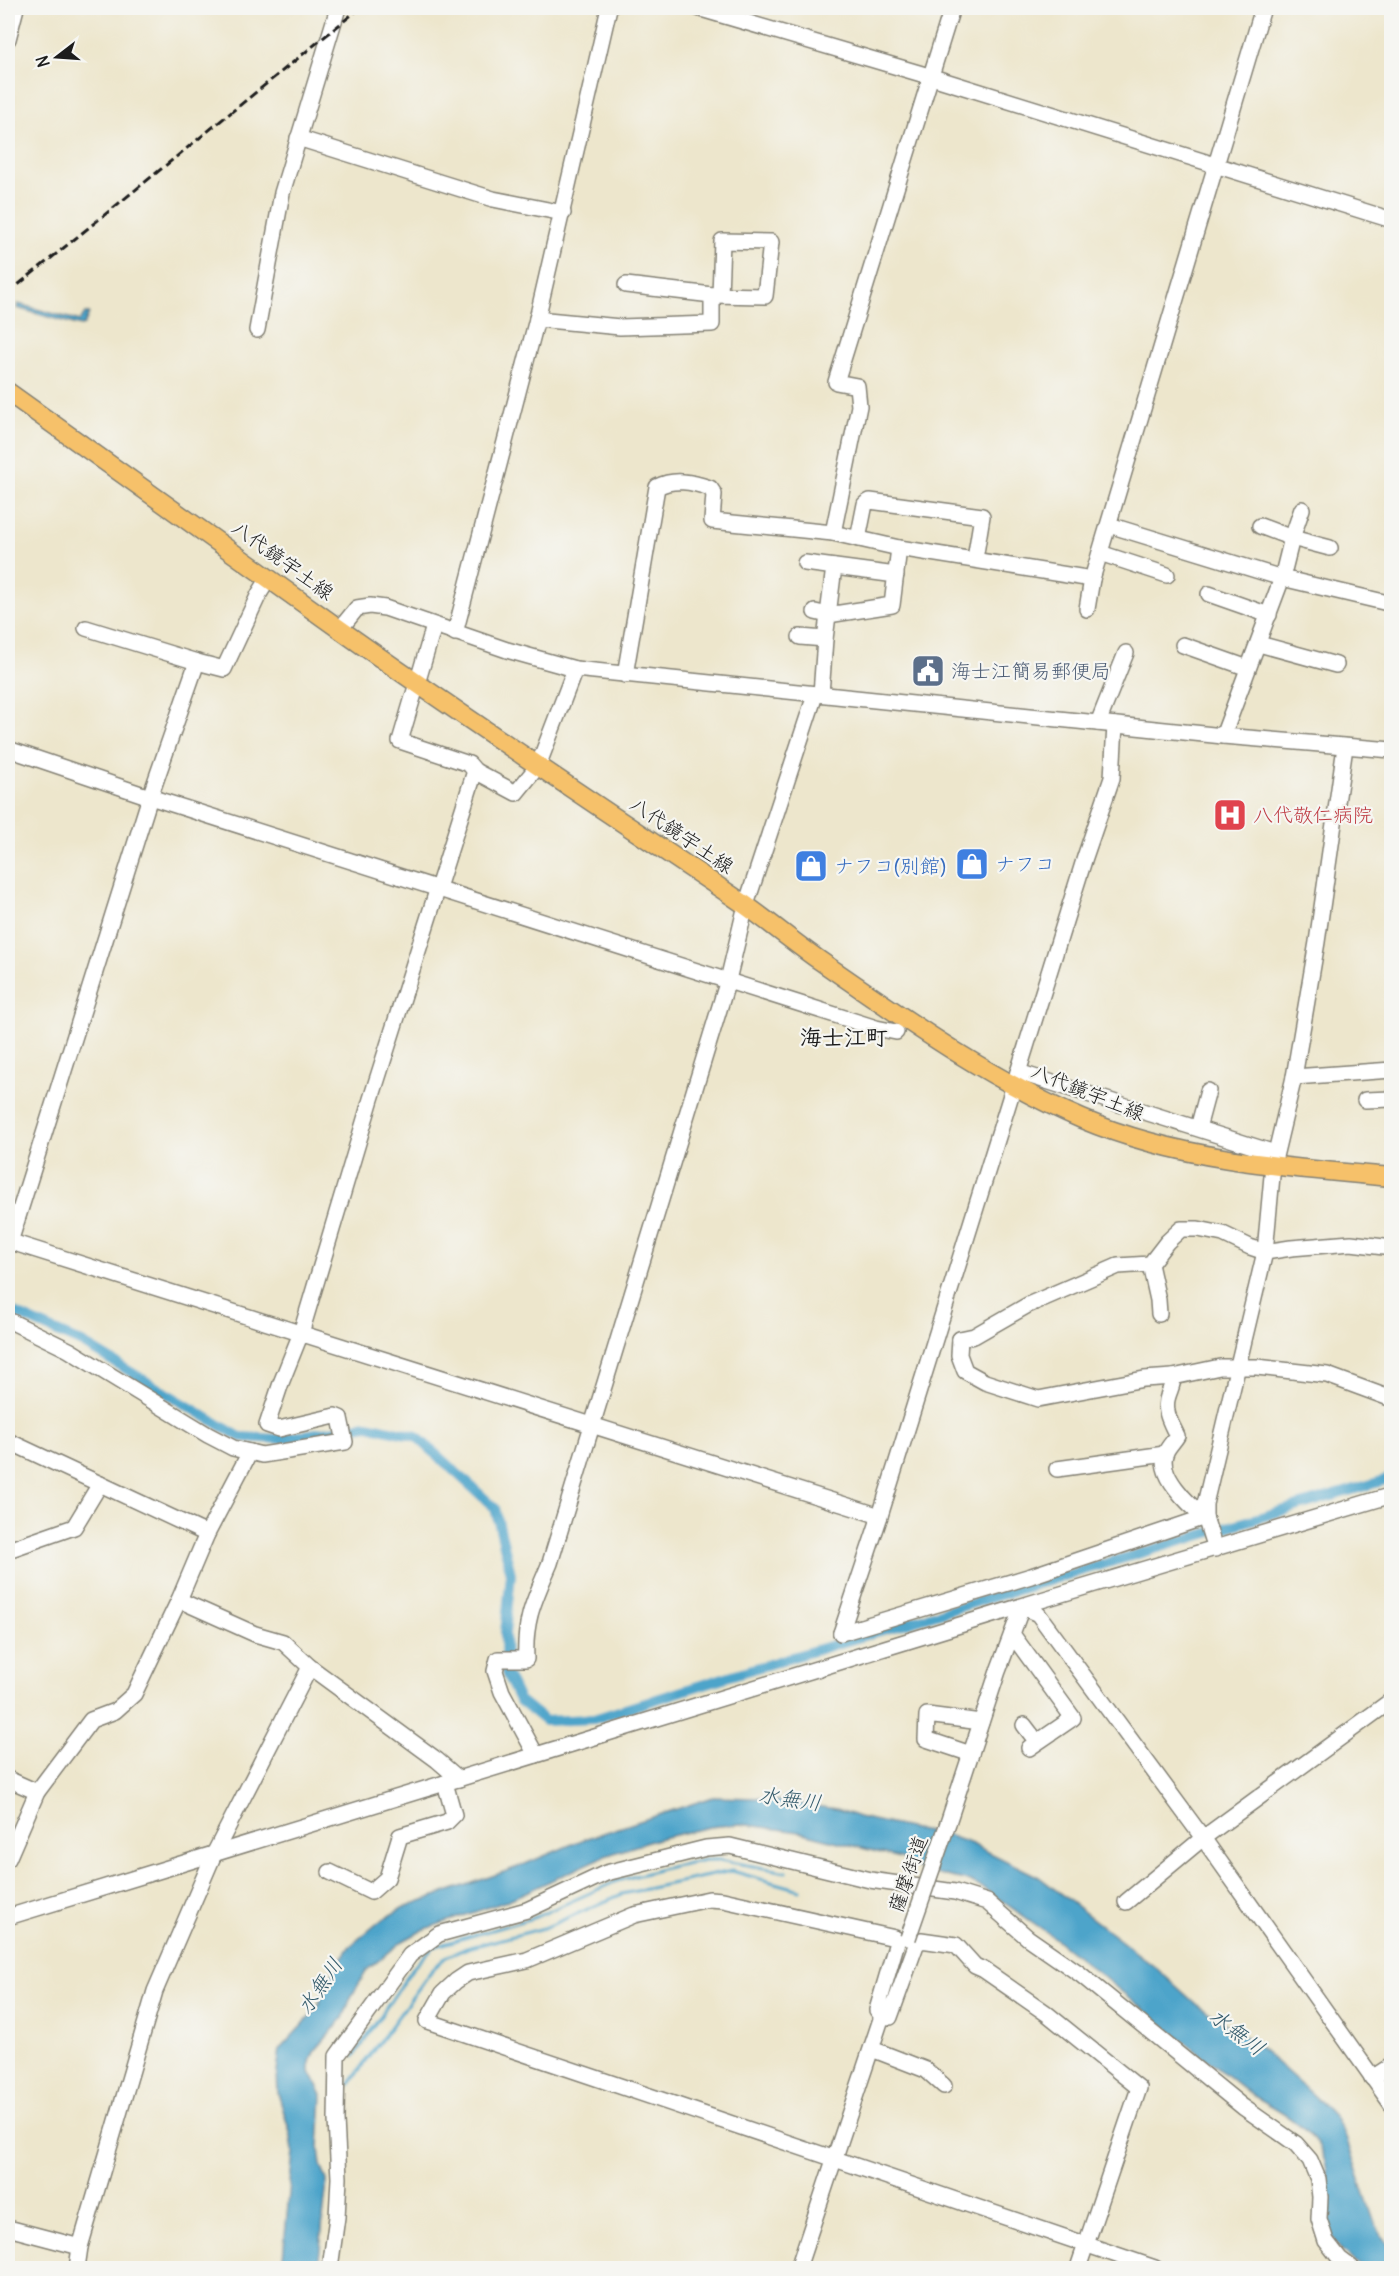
<svg xmlns="http://www.w3.org/2000/svg" width="1399" height="2276" font-family="Delius,'Klee One',sans-serif">
<style>
.water{fill:#4da4ca;stroke:#346073;stroke-width:1.5}
.lines{fill:none;stroke-linecap:round;stroke-linejoin:round}
.stream{stroke:#4da4ca;stroke-width:3}
.canal{stroke:#4da4ca;stroke-width:10}
.minor-casing{stroke:#848174;stroke-width:18}
.major-casing{stroke:#848174;stroke-width:21}
.minor{stroke:#fff;stroke-width:15}
.major{stroke:#f6c16b;stroke-width:18}
.rail{stroke:#1c1c1c;stroke-width:3;stroke-dasharray:9 4.5;stroke-linecap:butt}
.minor-bridge-casing{stroke:#848174;stroke-width:18;stroke-linecap:butt}
.minor-bridge{stroke:#fff;stroke-width:15}
.labels{text-anchor:middle;stroke-width:4.5;stroke-linejoin:round;paint-order:stroke}
.street-label{font-size:20px;fill:#1c1c1c;stroke:#f6f6f2}
.service-label{font-size:20px;fill:#4e5e75;stroke:#f6f6f2;text-anchor:start}
.health-label{font-size:20px;fill:#be3a42;stroke:#f6f6f2;text-anchor:start}
.shop-label{font-size:20px;fill:#366cbe;stroke:#f6f6f2;text-anchor:start}
.water-label{font-size:21px;font-style:italic;fill:#32596a;stroke:#f6f6f2}
.quarter-label{font-size:22px;font-weight:bold;fill:#1c1c1c;stroke:#f6f6f2}
</style>
<rect width="100%" height="100%" fill="#f6f6f2"/>
<filter id="ink" filterUnits="userSpaceOnUse"><feTurbulence type="fractalNoise" baseFrequency=".0167" numOctaves="2"/><feDisplacementMap in="SourceGraphic" scale="12" xChannelSelector="R" yChannelSelector="G"/><feConvolveMatrix kernelMatrix="1 2 1 2 8 2 1 2 1" color-interpolation-filters="sRGB"/></filter>
<filter id="wash" filterUnits="userSpaceOnUse"><feTurbulence type="fractalNoise" baseFrequency=".008" numOctaves="4" result="noise"/><feDisplacementMap in="SourceGraphic" scale="24" xChannelSelector="R" yChannelSelector="G"/><feGaussianBlur stdDeviation="1.35" result="paint"/><feColorMatrix in="noise" values="0 0 0 0 0 0 0 0 0 0 0 0 0 0 0 0 0 1.4 0 .05"/><feComposite in="paint" operator="in"/></filter>
<g filter="url(#wash)">
<rect width="100%" height="100%" fill="#ede6cc"/>
<g class="water">
<polygon points="18,304 80,321 85,313 89,313 84,325 81,326 17,308"/>
<path d="M713,1797L756,1798L837,1809L859,1817L922,1831L941,1833L972,1844L1039,1877L1156,1968L1197,2005L1256,2044L1322,2103L1335,2117L1346,2138L1375,2224L1391,2251V2268C1384,2268 1371,2271 1364,2268C1358,2266 1351,2258 1346,2254C1311,2226 1337,2189 1323,2155C1312,2128 1278,2110 1254,2097L1048,1933L983,1888L965,1880L923,1871L904,1859L800,1832L740,1824L710,1827L657,1839L605,1856L504,1902L425,1929L403,1941L367,1970L351,1997L343,2018L314,2052L310,2062V2072L322,2095L319,2148L321,2166L327,2180L318,2268H282L293,2151L291,2136L278,2093L277,2072L280,2049L317,2009L327,1980L349,1947L380,1921L404,1907L518,1867L582,1840Z"/>
</g>
<g class="lines">
<g class="stream">
<polyline points="354,2056 412,1969 433,1947 536,1917 617,1881 669,1867 705,1860 719,1860 787,1872"/>
<polyline points="349,2084 432,1970 446,1957 467,1948 544,1928 622,1894 732,1871 800,1890"/>
</g>
<polyline class="canal" points="8,1310 82,1343 240,1437 280,1439 367,1425 416,1436 495,1508 511,1574 505,1633 506,1673 519,1700 545,1721 594,1719 739,1673 1392,1478"/>
</g>
</g>
<g filter="url(#ink)">
<g class="lines">
<g class="minor-casing">
<g id="minor">
<polyline points="698,8 932,77 1392,220"/>
<polyline points="8,39 16,8"/>
<polyline points="298,138 493,199 563,213"/>
<polyline points="712,295 765,296 771,242 722,241 720,295"/>
<polyline points="537,319 620,327 712,324 712,295 626,285"/>
<polyline points="257,330 282,193 338,8"/>
<polyline points="1109,525 1282,578 1392,604"/>
<polyline points="1260,526 1292,538 1330,548"/>
<polyline points="833,533 859,406 857,386 836,382 952,8"/>
<polyline points="858,539 865,504 870,501 982,516 975,559"/>
<polyline points="1100,553 1167,575"/>
<polyline points="805,563 896,575"/>
<polyline points="1209,594 1269,615"/>
<polyline points="1087,609 1092,579"/>
<polyline points="815,612 828,615 892,605 899,548"/>
<polyline points="434,626 400,741 469,764 475,771"/>
<polyline points="86,628 197,662"/>
<polyline points="340,629 357,608 370,606 385,608 507,650 575,669 1223,736 1392,750"/>
<polyline points="455,633 537,319 609,8"/>
<polyline points="800,637 825,639"/>
<polyline points="1259,644 1336,665"/>
<polyline points="1183,645 1248,668"/>
<path d="M625,675L657,487C674,478 692,482 710,488L714,494L712,521L833,533L899,548L1092,579L1263,8"/>
<polyline points="821,694 825,639 834,567"/>
<polyline points="1098,723 1126,653"/>
<polyline points="1223,736 1282,578 1292,538 1302,509"/>
<polyline points="8,749 150,797 876,1028 896,1032"/>
<polyline points="1018,1072 1275,1153"/>
<polyline points="1294,1077 1392,1070"/>
<polyline points="1365,1100 1392,1099"/>
<polyline points="1198,1128 1208,1091"/>
<polyline points="8,1241 880,1516"/>
<polyline points="10,1242 150,797 197,662 224,669 259,594 269,578"/>
<polyline points="1150,1264 1158,1300 1159,1314"/>
<polyline points="8,1320 69,1350 208,1435 233,1448 262,1455 345,1442 340,1418 335,1416 279,1429 267,1425 281,1383 301,1333 371,1099 475,771 516,793 538,766 575,669"/>
<polyline points="960,1339 959,1355 965,1371 985,1382 1038,1399 1144,1379 1173,1377 1220,1367 1257,1367 1327,1375 1392,1399"/>
<polyline points="960,1339 974,1336 1028,1305 1118,1266 1150,1264 1167,1242 1181,1229 1198,1229 1223,1234 1250,1247 1265,1252 1291,1248 1351,1243 1392,1248"/>
<path d="M1173,1377C1173,1385 1170,1389 1168,1396C1163,1411 1171,1423 1177,1436C1174,1441 1168,1447 1166,1452C1156,1474 1189,1505 1205,1517"/>
<polyline points="8,1441 207,1534"/>
<polyline points="1057,1469 1165,1454"/>
<polyline points="1215,1549 1205,1517 1205,1504 1265,1252 1273,1165 1294,1077 1317,942 1345,747"/>
<polyline points="8,1550 74,1527 100,1484"/>
<polyline points="179,1600 255,1634 283,1642 310,1667 437,1760 459,1779"/>
<polyline points="841,1633 880,1516 1085,857 1112,778 1115,725"/>
<polyline points="841,1633 1031,1576 1205,1517"/>
<polyline points="1012,1634 1073,1718 1029,1748"/>
<polyline points="1024,1725 1037,1742"/>
<polyline points="971,1754 926,1739 927,1715 981,1722"/>
<path d="M536,1755L502,1692L495,1671L498,1659H526C524,1618 535,1599 550,1563L728,980L746,905L815,695"/>
<polyline points="8,1779 37,1792"/>
<polyline points="948,1823 998,1671 1022,1607 1038,1614 1203,1838 1392,2105"/>
<polyline points="8,1859 37,1792 91,1720 115,1711 134,1694 179,1600 207,1534 250,1452"/>
<polyline points="330,1872 371,1892 387,1878 400,1836 447,1822 454,1815 445,1783"/>
<polyline points="1126,1902 1203,1838 1392,1700"/>
<polyline points="8,1917 1038,1601 1392,1495"/>
<polyline points="872,2049 926,2070 944,2086"/>
<polyline points="1372,2078 1392,2065"/>
<polyline points="8,2228 80,2247"/>
<polyline points="77,2268 80,2247 155,1991 214,1854 310,1667"/>
<polyline points="330,2268 337,2217 339,2178 336,2120 337,2056 410,1955 439,1934 527,1910 606,1873 706,1848 730,1846 870,1880 955,1892 987,1902 1028,1938 1080,1974 1243,2107 1296,2144 1310,2160 1318,2179 1320,2197 1319,2219 1326,2241 1340,2259 1352,2268"/>
<polyline points="798,2268 885,2007"/>
<path d="M1078,2268C1098,2208 1119,2148 1139,2088L1046,2013L984,1970L975,1966L956,1945L921,1940L916,1945L890,2017L882,2016L877,2010L897,1942L895,1938L723,1900L709,1899L634,1915L527,1960L468,1973L456,1981L443,1993L427,2021C670,2102 913,2186 1155,2268"/>
</g>
</g>
<g class="major-casing">
<path id="major" d="M8,392C118,470 228,549 338,628C470,722 606,811 741,902C767,920 792,941 819,960C903,1018 987,1078 1082,1119C1179,1160 1288,1168 1392,1177"/>
</g>
<use href="#minor" class="minor"/>
<use href="#major" class="major"/>
<polyline class="rail" points="8,293 360,8"/>
<g class="minor-bridge-casing">
<polyline id="minor-bridge" points="908,1938 948,1823"/>
</g>
<use href="#minor-bridge" class="minor-bridge"/>
</g>
</g>
<defs>
<g id="civic-square" transform="scale(1.725)"><rect x="-9" y="-9" width="18" height="18" rx="4" fill="#5c6f8a" stroke="#f6f6f2"/><path d="M-.6-6.5H3V-4.5H.6V-3L4-1V1h2V6H-6V1h2V-1L-.6-3ZM-1.2 2.5V6h2.4V2.5Z" fill="#fff"/></g>
<g id="hospital-square" transform="scale(1.725)"><rect x="-9" y="-9" width="18" height="18" rx="4" fill="#e0444e" stroke="#f6f6f2"/><path d="M-5-5h3v3.5h4V-5h3V5h-3V1.5h-4V5h-3Z" fill="#fff"/></g>
<g id="shop-square" transform="scale(1.725)"><rect x="-9" y="-9" width="18" height="18" rx="4" fill="#3f7fe0" stroke="#f6f6f2"/><path d="M-5-2.5h2.3a2.7 3.5 0 0 1 5.4 0H5L5.5 6h-11ZM-1.5-2.5h3a1.5 2.3 0 0 0-3 0Z" fill="#fff"/></g>
</defs>
<g fill-rule="evenodd">
<use href="#civic-square" x="928" y="671"/>
<use href="#hospital-square" x="1230" y="815"/>
<use href="#shop-square" x="972" y="864"/>
<use href="#shop-square" x="811" y="866"/>
</g>
<g class="labels">
<g class="street-label">
<text transform="translate(283 560) rotate(36)" y="7">八代鏡宇土線</text>
<text transform="translate(682 835) rotate(34)" y="7">八代鏡宇土線</text>
<text transform="translate(1088 1092) rotate(22)" y="7">八代鏡宇土線</text>
<text transform="translate(908 1874) rotate(-71)" y="7">薩摩街道</text>
</g>
<g class="service-label">
<text x="951" y="678">海士江簡易郵便局</text>
</g>
<g class="health-label">
<text x="1253" y="822">八代敬仁病院</text>
</g>
<g class="shop-label">
<text x="995" y="871">ナフコ</text>
<text x="834" y="873">ナフコ(別館)</text>
</g>
<g class="water-label">
<text transform="translate(790 1799) rotate(8)" y="7">水無川</text>
<text transform="translate(320 1986) rotate(-56)" y="7">水無川</text>
<text transform="translate(1237 2032) rotate(37)" y="7">水無川</text>
</g>
<g class="quarter-label">
<text x="844" y="1045">海士江町</text>
</g>
</g>
<rect width="1399" height="2276" fill="none" stroke="#f6f6f2" stroke-width="30"/>
<g transform="translate(57 57) rotate(253)" stroke="#f6f6f2" stroke-width="4.5" paint-order="stroke">
<path d="M0-4.5L10 22L0 15L-10 22Z" fill="#1c1c1c"/>
<text y="-9" font-size="16" font-weight="bold" text-anchor="middle" fill="#1c1c1c">N</text>
</g>
</svg>
